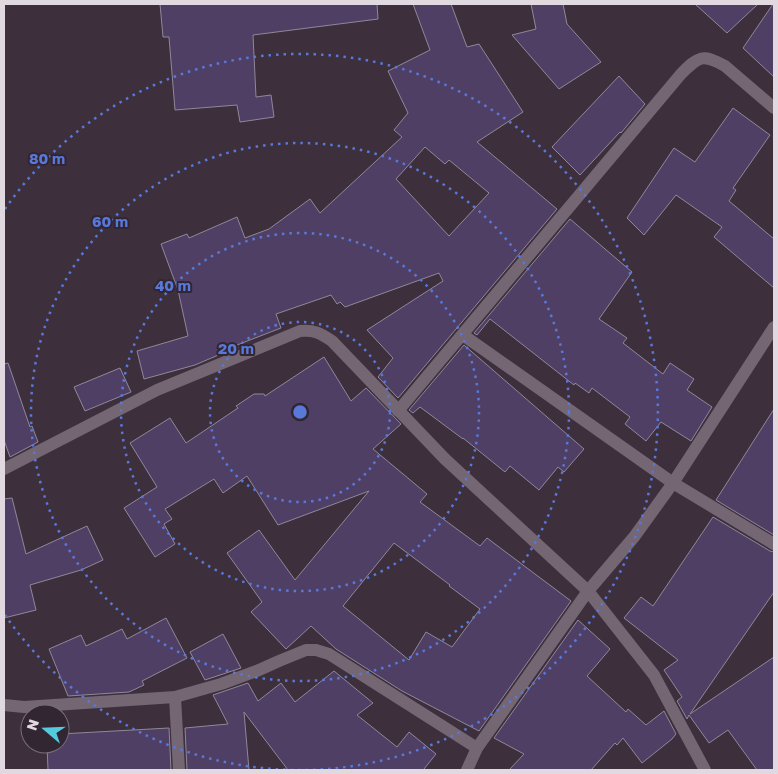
<svg xmlns="http://www.w3.org/2000/svg" width="778" height="774" font-family="'Golos Text',sans-serif">
<style>
.building{fill:#503f65;stroke:#8f8899;fill-rule:evenodd}
.lines{fill:none;stroke-linecap:round;stroke-linejoin:round}
.street{stroke:#746673;stroke-width:12}
.ring{fill:none;stroke:#5878da;stroke-width:2.5;stroke-dasharray:2.5 5}
.centre{fill:#5878da;stroke:#322632;stroke-width:2.5}
.ring-label{font-size:15px;text-anchor:middle;font-weight:bold;fill:#5878da;stroke:#322632;stroke-width:4;stroke-linejoin:round;paint-order:stroke}
</style>
<rect width="100%" height="100%" fill="#3d303c"/>
<g class="building">
<polygon points="160,4 377,4 378,19 253,35 256,97 271,95 274,117 240,122 237,105 175,110 169,37 163,37"/>
<path d="M413,4H451L467,47L479,44L523,112L477,142L557,209L398,398L378,377L393,358L367,330L443,281L439,273L345,307L340,302L337,304L331,295L276,314L281,328L237,345V347L195,365L144,379L137,351L188,336L178,290L161,244L187,234L189,238L237,217L245,238L269,229L310,199L320,213L402,137L394,130L408,113L388,71L430,50ZM425,147L445,164L449,160L489,193L449,236L396,179Z"/>
<polygon points="531,4 563,4 567,24 601,62 559,89 512,35 536,29"/>
<polygon points="695,4 758,4 727,33"/>
<polygon points="773,4 774,4 774,77 743,48"/>
<polygon points="619,76 645,104 621,133 620,132 580,175 552,147"/>
<polygon points="733,108 770,135 733,188 736,190 729,201 774,239 774,288 714,237 722,227 676,195 644,235 627,218 674,148 695,162"/>
<polygon points="570,219 632,272 599,319 627,338 623,343 663,374 670,363 694,379 687,390 712,407 691,441 661,422 646,441 625,424 630,417 592,388 589,393 575,383 574,385 490,319 477,335 474,333"/>
<polygon points="464,345 584,449 564,472 558,467 539,490 510,466 505,472 463,438 463,439 420,407 413,413 409,410"/>
<path d="M324,357L351,401L366,388L401,424L373,449L427,494L420,502L480,546L487,538L571,601L479,731L402,691L336,649L311,626L286,649L251,612L262,602L227,553L259,530L295,580L369,491L278,525L247,476L223,493L214,479L165,509L172,519L164,524L175,544L155,557L124,508L157,487L130,443L170,418L186,443L238,408L236,406L254,394H264L265,396ZM394,543L450,585L449,586L480,609L452,647L426,632L409,660L343,606Z"/>
<polygon points="8,363 30,427 32,426 38,442 10,457 4,440 4,364"/>
<polygon points="120,368 131,392 85,411 74,387"/>
<polygon points="774,409 774,535 716,500"/>
<polygon points="12,498 26,554 87,526 103,560 81,570 30,585 36,610 4,618 4,499"/>
<polygon points="713,517 770,551 774,552 774,592 690,714 774,657 774,770 757,770 728,730 709,743 689,715 687,719 677,701 682,697 664,670 678,660 624,618 641,597 653,606"/>
<polygon points="166,618 187,658 142,681 144,685 129,692 68,696 49,649 81,635 86,646 122,629 127,639"/>
<polygon points="578,620 610,649 587,676 626,712 628,709 646,725 664,711 676,734 672,739 642,763 623,738 617,745 615,743 591,770 509,770 524,754 494,738"/>
<polygon points="223,634 241,668 205,680 190,652"/>
<polygon points="334,671 373,703 357,715 397,747 409,732 436,754 424,769 425,770 288,770 244,712 249,770 187,770 185,728 228,724 213,695 248,683 258,701 281,683 295,702"/>
<polygon points="169,728 171,770 48,770 47,744 60,744 60,734"/>
</g>
<g class="lines">
<g class="street">
<polyline points="463,335 673,483 774,544"/>
<path d="M398,411L681,74C698,57 702,53 725,66L774,108"/>
<path d="M4,469L157,390L300,331C315,330 320,333 332,341L445,459L588,591L654,675L705,770"/>
<polyline points="175,697 179,770"/>
<polyline points="4,705 24,707 175,697 221,684 259,670 279,661 306,650 316,650 329,654 477,748"/>
<polyline points="467,770 477,748 588,591 634,537 673,483 774,327"/>
</g>
</g>
<g class="ring">
<circle cx="300" cy="412" r="90"/>
<circle cx="300" cy="412" r="179"/>
<circle cx="300" cy="412" r="269"/>
<path d="M5 209A358 358 0 1 1 5 615"/>
</g>
<circle cx="300" cy="412" r="8" class="centre"/>
<g class="ring-label">
<text x="47" y="164">80 m</text>
<text x="110" y="227">60 m</text>
<text x="173" y="291">40 m</text>
<text x="236" y="354">20 m</text>
</g>
<rect width="778" height="774" fill="none" stroke="#e1d9e0" stroke-width="10"/>
<g transform="translate(45 729) rotate(289)"><circle r="24" fill="#322632" stroke="#786e78"/>
<path d="M0-4L9 19L0 12L-9 19Z" fill="#54cade"/>
<text y="-8" font-size="14" font-weight="bold" text-anchor="middle" fill="#e1d9e0">N</text>
</g>
</svg>
